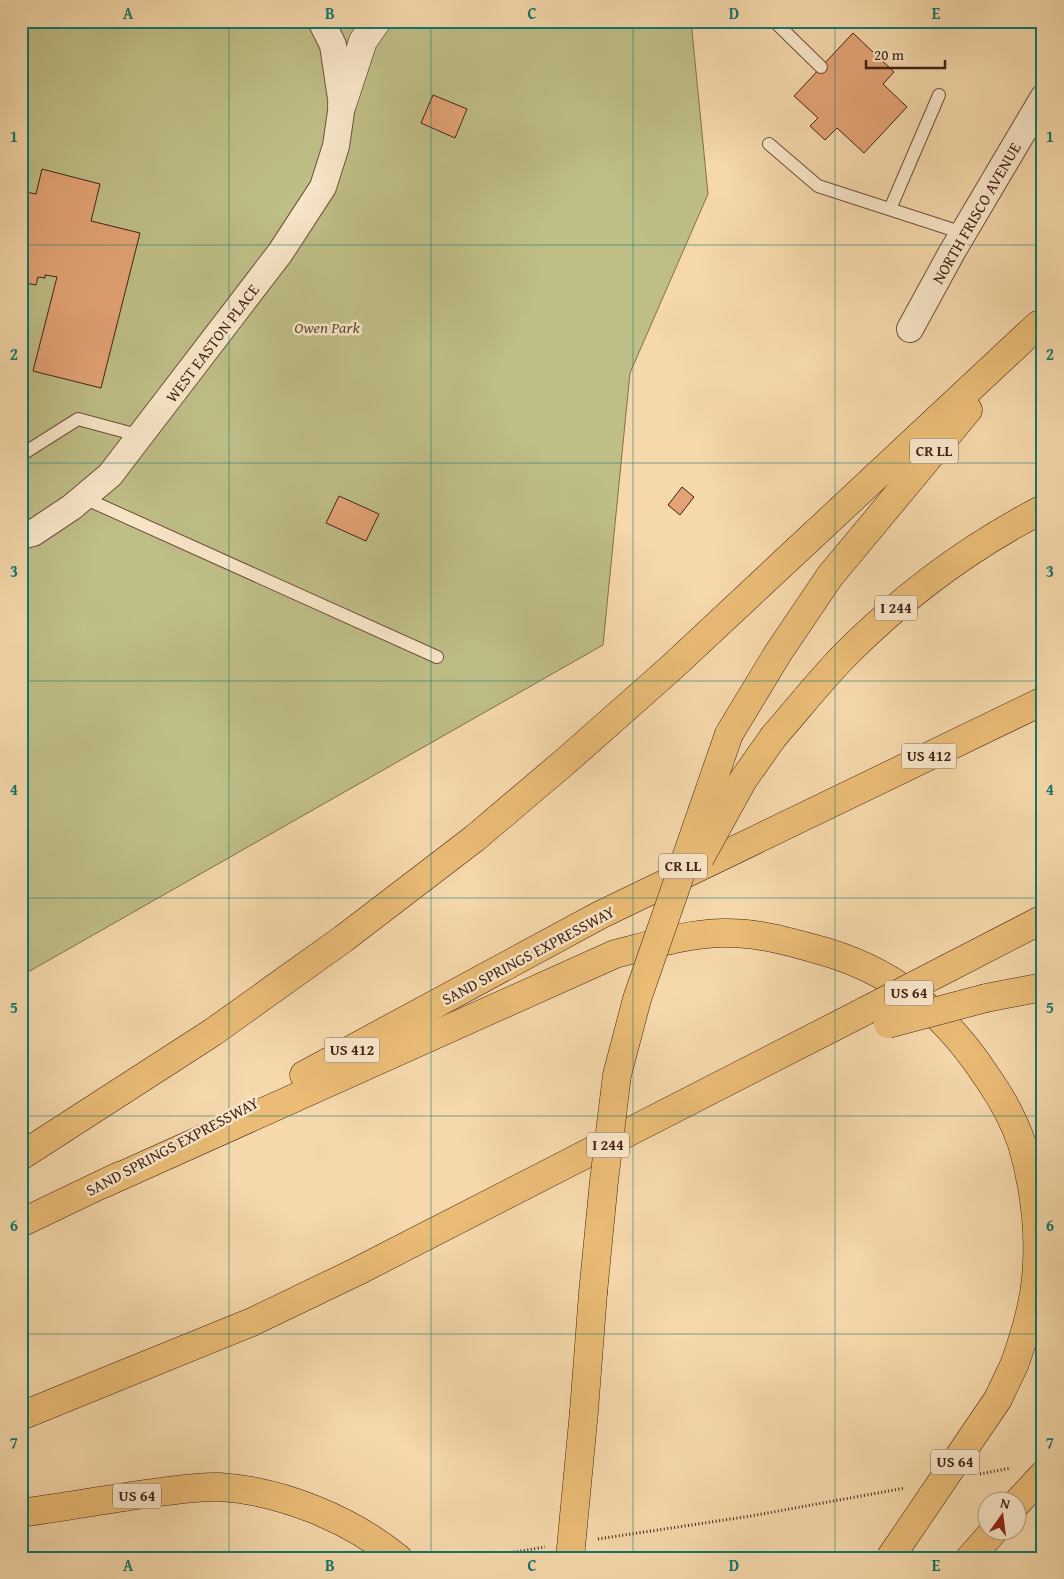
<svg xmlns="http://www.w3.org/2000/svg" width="1064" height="1579" font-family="'Gentium Book Plus',serif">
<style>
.green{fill:#bfbe87;stroke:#80704e}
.building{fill:#e3a375;stroke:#422215}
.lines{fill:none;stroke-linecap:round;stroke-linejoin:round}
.service-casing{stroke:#6f503a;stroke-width:14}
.minor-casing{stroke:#6f503a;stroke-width:28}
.secondary-casing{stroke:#422215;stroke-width:29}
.motorway-casing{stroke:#422215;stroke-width:29}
.path{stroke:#422215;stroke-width:3;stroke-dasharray:1 2.5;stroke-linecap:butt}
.service{stroke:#f8e6c8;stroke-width:12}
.minor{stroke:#f8e6c8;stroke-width:26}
.secondary{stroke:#f8e6c8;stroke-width:28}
.motorway{stroke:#eabc76;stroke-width:28}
.motorway-bridge-casing{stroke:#422215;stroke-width:29;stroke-linecap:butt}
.motorway-bridge{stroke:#eabc76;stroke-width:28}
.grid{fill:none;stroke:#0f766e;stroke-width:1;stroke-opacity:0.55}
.labels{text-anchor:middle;stroke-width:5;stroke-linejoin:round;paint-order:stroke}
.shield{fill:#f8e6c8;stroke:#795d4b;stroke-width:1}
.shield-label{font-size:15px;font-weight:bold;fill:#422215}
.street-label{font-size:16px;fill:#422215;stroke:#f8e6c8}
.park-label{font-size:16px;font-style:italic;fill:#614932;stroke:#f8e6c8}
.neatline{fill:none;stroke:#0f766e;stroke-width:2}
.grid-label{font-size:16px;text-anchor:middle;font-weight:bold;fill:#0f766e}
</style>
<rect width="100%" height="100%" fill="#f5d8ab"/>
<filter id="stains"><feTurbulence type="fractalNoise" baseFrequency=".004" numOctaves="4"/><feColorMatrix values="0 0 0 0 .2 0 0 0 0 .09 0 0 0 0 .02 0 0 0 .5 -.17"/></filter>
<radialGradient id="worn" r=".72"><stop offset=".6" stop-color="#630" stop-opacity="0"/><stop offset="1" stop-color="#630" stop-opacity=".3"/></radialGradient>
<polygon class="green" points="21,21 691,21 708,194 630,373 603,645 21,976"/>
<g class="building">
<polygon points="853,33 894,72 883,84 907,107 864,153 837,128 825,140 810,126 818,118 794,96"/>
<polygon points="433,95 467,109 455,138 421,123"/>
<polygon points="42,169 100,184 91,221 140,233 101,388 33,371 57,277 45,275 45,278 38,277 36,285 21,282 21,191 36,194"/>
<polygon points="682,487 694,497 680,515 668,505"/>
<polygon points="339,496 379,514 366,541 326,523"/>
</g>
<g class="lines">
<g class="service-casing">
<g id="service">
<polyline points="774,21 821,67"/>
<polyline points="769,144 818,186 963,233"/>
<polyline points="890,209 939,95"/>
<polyline points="21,455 78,419 141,436"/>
<polyline points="84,498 437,657"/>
</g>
</g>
<g class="minor-casing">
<g id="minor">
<polyline points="910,329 952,252 1043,98"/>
<polyline points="21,536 33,533 72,507 110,475 280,253 323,187 336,146 342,105 333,45 321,21"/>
</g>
</g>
<g class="secondary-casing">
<polyline id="secondary" points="342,105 363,41 377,21"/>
</g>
<g class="motorway-casing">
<g id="motorway">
<polyline points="729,734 778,653 830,576 968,410"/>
<path d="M774,736C798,709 821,679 847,653C904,596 971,546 1043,509"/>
<polyline points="950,967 1043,919"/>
<polyline points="986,998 1043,987"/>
<polyline points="304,1075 600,915 1043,701"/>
<polyline points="21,1156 213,1032 343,939 475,838 567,760 671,668 1038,325"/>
<path d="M103,1184L615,954C651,945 685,934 722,933C753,932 783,940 812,948C890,968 943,1010 987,1077C1001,1097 1014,1120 1022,1144C1033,1182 1039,1223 1037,1263C1036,1298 1026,1331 1015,1363"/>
<polyline points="21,1223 119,1176"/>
<polyline points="584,1411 593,1293"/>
<polyline points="21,1416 252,1322 356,1272 865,1011"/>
<polyline points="1016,1504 1043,1475"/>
<path d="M21,1513C63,1507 104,1500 145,1494C170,1491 195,1486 220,1487C282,1491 350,1519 398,1558"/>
<polyline points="970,1558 993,1532"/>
</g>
</g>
<g class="path">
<polyline points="980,1474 1011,1468"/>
<polyline points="598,1539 751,1516 905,1488"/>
<polyline points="479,1558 545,1547"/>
</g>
<use href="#service" class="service"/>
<use href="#minor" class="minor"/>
<use href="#secondary" class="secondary"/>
<use href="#motorway" class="motorway"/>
<g class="motorway-bridge-casing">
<g id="motorway-bridge">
<polyline points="700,858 743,780 774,736"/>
<polyline points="865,1011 950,967"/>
<polyline points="888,1024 986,998"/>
<polyline points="593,1293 604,1181 617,1075 637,999 729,734"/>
<polyline points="570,1558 584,1411"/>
<polyline points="890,1558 998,1399 1015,1363"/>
</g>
</g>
<use href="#motorway-bridge" class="motorway-bridge"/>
</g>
<path class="grid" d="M229,21V1558M431,21V1558M633,21V1558M835,21V1558M21,245H1043M21,463H1043M21,681H1043M21,898H1043M21,1116H1043M21,1334H1043"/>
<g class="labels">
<g class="shield">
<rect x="910" y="438.5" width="48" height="25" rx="4"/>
<rect x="875" y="595.5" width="42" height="25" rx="4"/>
<rect x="901.5" y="743.5" width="55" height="25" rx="4"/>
<rect x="659" y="853.5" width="48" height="25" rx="4"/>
<rect x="885" y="980.5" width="48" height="25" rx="4"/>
<rect x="324.5" y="1037.5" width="55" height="25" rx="4"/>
<rect x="587" y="1132.5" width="42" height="25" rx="4"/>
<rect x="931" y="1449.5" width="48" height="25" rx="4"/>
<rect x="113" y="1483.5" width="48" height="25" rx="4"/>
</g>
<g class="shield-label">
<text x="934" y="456">CR LL</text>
<text x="896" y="613">I 244</text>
<text x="929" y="761">US 412</text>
<text x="683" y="871">CR LL</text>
<text x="909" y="998">US 64</text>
<text x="352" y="1055">US 412</text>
<text x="608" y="1150">I 244</text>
<text x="955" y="1467">US 64</text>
<text x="137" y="1501">US 64</text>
</g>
<g class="street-label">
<text transform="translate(976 213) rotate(-60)" y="6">NORTH FRISCO AVENUE</text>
<text transform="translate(212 343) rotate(-53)" y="6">WEST EASTON PLACE</text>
<text transform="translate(528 955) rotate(-28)" y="6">SAND SPRINGS EXPRESSWAY</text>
<text transform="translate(172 1146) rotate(-28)" y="6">SAND SPRINGS EXPRESSWAY</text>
</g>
<g class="park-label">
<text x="327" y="333">Owen Park</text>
</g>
</g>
<rect width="1064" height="1579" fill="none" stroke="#f5d8ab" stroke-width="55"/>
<g transform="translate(1002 1516) rotate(14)"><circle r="24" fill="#f8e6c8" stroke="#af9880"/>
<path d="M0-4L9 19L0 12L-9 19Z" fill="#8f2418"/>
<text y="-8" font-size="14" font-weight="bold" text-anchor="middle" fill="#422215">N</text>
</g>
<path d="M866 60v8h79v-8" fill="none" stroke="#422215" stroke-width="2.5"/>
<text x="874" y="60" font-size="15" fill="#422215" stroke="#f8e6c8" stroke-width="4" paint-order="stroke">20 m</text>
<rect x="28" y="28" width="1008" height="1524" class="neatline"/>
<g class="grid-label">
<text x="128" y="19">A</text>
<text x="330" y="19">B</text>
<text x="532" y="19">C</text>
<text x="734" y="19">D</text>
<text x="936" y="19">E</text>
<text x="14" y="142">1</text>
<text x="1050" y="142">1</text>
<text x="14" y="360">2</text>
<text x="1050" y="360">2</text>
<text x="14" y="577">3</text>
<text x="1050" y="577">3</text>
<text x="14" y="795">4</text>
<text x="1050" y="795">4</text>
<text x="14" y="1013">5</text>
<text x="1050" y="1013">5</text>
<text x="14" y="1231">6</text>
<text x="1050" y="1231">6</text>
<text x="14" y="1448">7</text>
<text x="1050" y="1448">7</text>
<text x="128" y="1571">A</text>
<text x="330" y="1571">B</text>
<text x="532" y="1571">C</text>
<text x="734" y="1571">D</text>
<text x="936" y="1571">E</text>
</g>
<rect width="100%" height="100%" filter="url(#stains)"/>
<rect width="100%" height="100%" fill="url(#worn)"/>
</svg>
